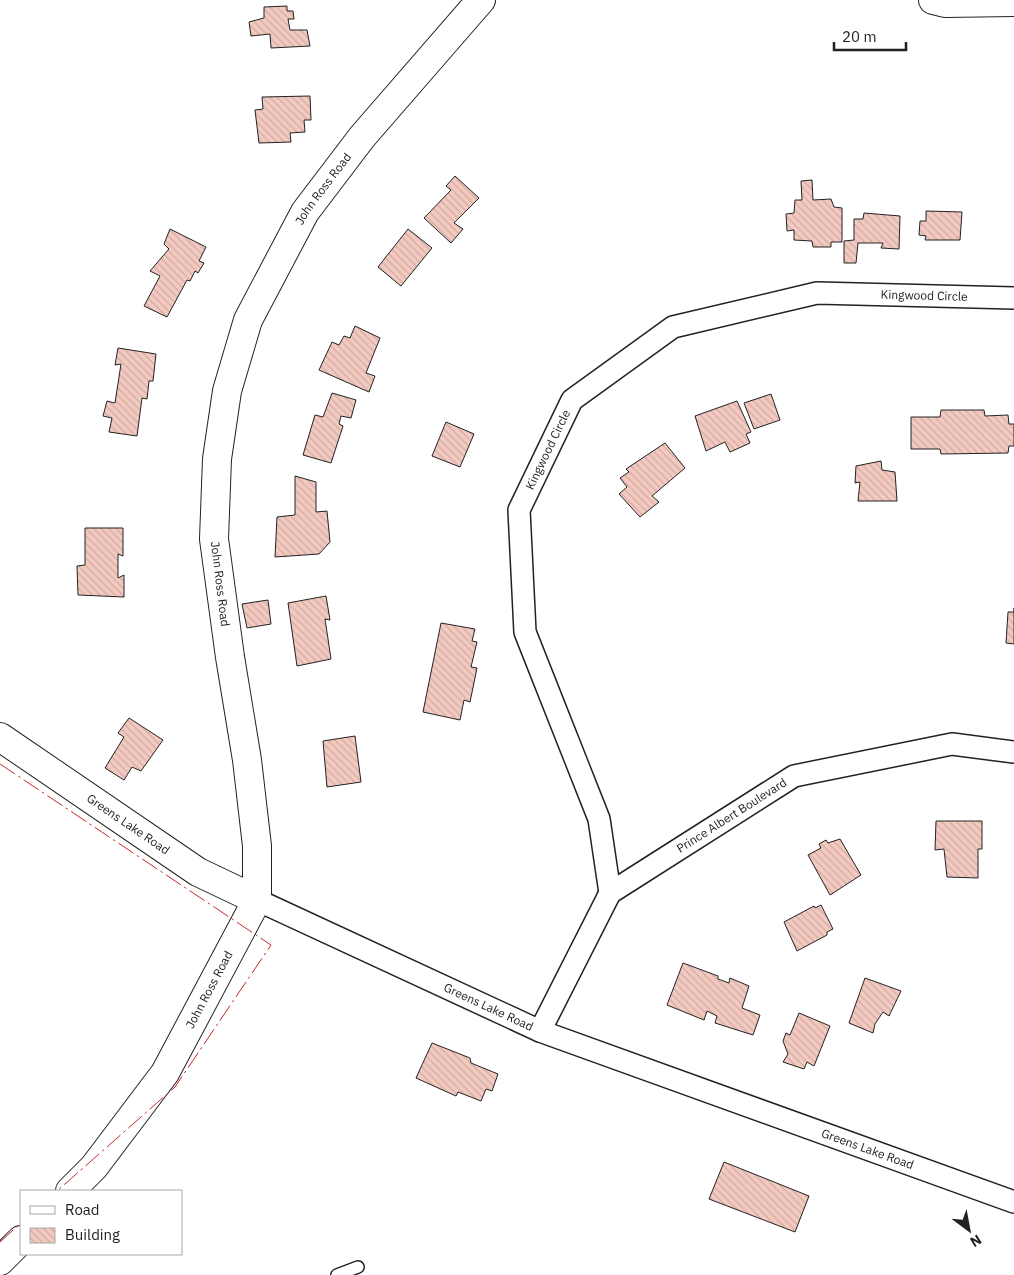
<svg xmlns="http://www.w3.org/2000/svg" width="1014" height="1275" font-family="'IBM Plex Sans',sans-serif">
<style>
.building{fill:url(#building-back-hatch);stroke:#222}
.lines{fill:none;stroke-linecap:round;stroke-linejoin:round}
.lane-casing{stroke:#222;stroke-width:14}
.street-casing{stroke:#222;stroke-width:24}
.secondary-casing{stroke:#222;stroke-width:30}
.lane{stroke:#fff;stroke-width:11}
.street{stroke:#fff;stroke-width:21}
.secondary{stroke:#fff;stroke-width:28}
.power{stroke:#c62828;stroke-width:1;stroke-dasharray:18 4 2.5 4;stroke-linecap:butt}
.labels{text-anchor:middle;stroke-width:4;stroke-linejoin:round;paint-order:stroke}
.street-label{font-size:12px;fill:#222;stroke:#fff}
</style>
<defs>
<pattern id="building-back-hatch" width="6" height="6" patternUnits="userSpaceOnUse" patternTransform="scale(1.25)"><rect width="6" height="6" fill="#f3c9c0"/><path d="M-1 5l2 2M0 0l6 6M5-1l2 2" fill="none" stroke="#d0aca5"/></pattern>
</defs>
<rect width="100%" height="100%" fill="#fff"/>
<g class="building">
<polygon points="287,6 287,11 293,11 294,19 288,19 290,30 307,30 310,46 271,48 270,34 251,36 249,22 264,18 264,7"/>
<polygon points="310,96 311,120 304,120 305,132 290,133 291,142 259,143 255,110 263,109 262,97"/>
<polygon points="455,176 479,198 454,223 463,229 451,243 424,218 451,190 446,186"/>
<polygon points="812,180 813,200 831,199 834,207 842,208 842,242 831,242 831,247 813,247 812,241 794,240 794,230 787,231 786,214 794,213 795,200 802,200 801,181"/>
<polygon points="926,211 962,212 960,240 925,240 926,236 919,235 920,221 926,221"/>
<polygon points="864,213 900,216 899,249 881,248 883,243 858,243 856,263 844,263 844,241 854,240 854,219 863,219"/>
<polygon points="170,229 206,247 199,261 204,263 198,273 195,271 190,281 187,280 167,317 144,306 160,276 150,271 169,249 164,244"/>
<polygon points="408,229 432,248 401,286 378,267"/>
<polygon points="355,326 380,338 366,373 375,376 369,392 319,370 332,342 339,345 344,336 350,338"/>
<polygon points="118,348 156,354 153,381 149,381 147,399 142,398 137,436 109,432 112,418 103,416 107,401 115,403 121,364 115,365"/>
<polygon points="332,393 356,400 351,418 341,416 339,424 343,426 331,463 303,455 315,415 323,417"/>
<polygon points="771,394 780,420 754,429 744,403"/>
<polygon points="737,401 751,432 746,434 750,443 730,452 725,442 706,451 695,416"/>
<polygon points="941,410 984,410 985,416 1008,415 1009,424 1014,424 1014,446 1009,446 1008,453 941,454 940,449 911,449 911,417 940,417"/>
<polygon points="446,422 474,434 460,467 432,456"/>
<polygon points="665,443 685,468 652,496 659,502 640,517 619,494 627,487 620,478 629,472 626,469"/>
<polygon points="881,461 882,470 895,472 897,501 858,501 860,482 855,483 856,466"/>
<polygon points="295,476 316,482 316,512 327,511 330,542 319,554 275,557 277,517 295,515"/>
<polygon points="85,528 123,528 123,556 118,554 118,578 124,575 124,597 78,595 77,566 85,565"/>
<polygon points="326,596 330,620 325,619 331,659 297,666 288,603"/>
<polygon points="268,600 271,624 247,628 242,604"/>
<polygon points="1014,608 1014,644 1006,643 1008,612 1014,612"/>
<polygon points="441,623 475,629 472,641 477,642 471,667 477,668 470,702 464,700 460,720 423,712"/>
<polygon points="129,718 163,740 141,771 132,767 124,780 105,768 124,737 118,733"/>
<polygon points="355,736 361,782 327,787 323,741"/>
<polygon points="936,821 982,821 982,849 978,849 978,878 947,877 944,849 935,850"/>
<polygon points="840,839 861,875 830,895 808,855 821,848 819,844 826,840 828,843"/>
<polygon points="821,905 833,929 827,932 827,935 797,951 784,922 814,906 815,908"/>
<polygon points="683,963 718,976 718,979 729,983 730,978 749,986 742,1008 760,1015 753,1035 715,1023 717,1016 707,1011 704,1020 667,1005"/>
<polygon points="865,978 901,991 889,1016 883,1012 875,1024 873,1033 849,1023"/>
<polygon points="799,1013 830,1026 814,1066 807,1062 804,1069 783,1062 788,1054 783,1041 786,1033 790,1035"/>
<polygon points="432,1043 470,1058 471,1063 498,1074 492,1091 486,1089 481,1101 458,1092 456,1096 416,1078"/>
<polygon points="724,1162 809,1196 795,1232 709,1199"/>
</g>
<g class="lines">
<g class="lane-casing">
<polyline id="lane" points="337,1275 358,1267"/>
</g>
<g class="street-casing">
<g id="street">
<path id="s1" d="M610,893L599,819L525,632L519,510L572,400L673,327L817,293L1014,298"/>
<path id="s2" d="M257,900L540,1031L1014,1202"/>
<path id="s3" d="M540,1031L610,893L794,776L952,744L1014,752"/>
</g>
</g>
<g class="secondary-casing">
<g id="secondary">
<polyline points="933,0 945,3 1014,2"/>
<path id="s4" d="M0,737L198,872L257,900"/>
<path id="s5" d="M70,1191L94,1167L165,1073L257,900V846L247,760L230,657L214,539L217,459L227,391L248,320L305,212L362,137L481,0"/>
<polyline points="0,1261 21,1240"/>
</g>
</g>
<use href="#lane" class="lane"/>
<use href="#street" class="street"/>
<use href="#secondary" class="secondary"/>
<g class="power">
<polyline points="0,764 271,945 175,1087 57,1191"/>
<polyline points="0,1242 21,1223"/>
</g>
</g>
<g class="labels">
<g class="street-label">
<text dy="4" stroke="none"><textPath href="#s5" startOffset="1086">John Ross Road</textPath></text>
<text dy="4" stroke="none"><textPath href="#s1" startOffset="900">Kingwood Circle</textPath></text>
<text dy="4" stroke="none"><textPath href="#s1" startOffset="465">Kingwood Circle</textPath></text>
<text transform="translate(220 584) rotate(83)" y="4">John Ross Road</text>
<text dy="4" stroke="none"><textPath href="#s3" startOffset="299">Prince Albert Boulevard</textPath></text>
<text dy="4" stroke="none"><textPath href="#s4" startOffset="155">Greens Lake Road</textPath></text>
<text dy="4" stroke="none"><textPath href="#s5" startOffset="246">John Ross Road</textPath></text>
<text dy="4" stroke="none"><textPath href="#s2" startOffset="255">Greens Lake Road</textPath></text>
<text dy="4" stroke="none"><textPath href="#s2" startOffset="660">Greens Lake Road</textPath></text>
</g>
</g>
<rect x="20" y="1190" width="162" height="65" fill="#ffffff" stroke="#a7a7a7"/>
<rect x="30" y="1206" width="25" height="8" fill="#ffffff" stroke="#a7a7a7"/>
<text x="65" y="1215" font-size="15" fill="#222222">Road</text>
<rect x="30" y="1228" width="25" height="15" fill="url(#building-back-hatch)" stroke="#a7a7a7"/>
<text x="65" y="1240" font-size="15" fill="#222222">Building</text>
<g transform="translate(969 1230) rotate(148)" stroke="#ffffff" stroke-width="4" paint-order="stroke">
<path d="M0-4L9 19L0 12L-9 19Z" fill="#222222"/>
<text y="-8" font-size="14" font-weight="bold" text-anchor="middle" fill="#222222">N</text>
</g>
<path d="M834 42v8h72v-8" fill="none" stroke="#222222" stroke-width="2.5"/>
<text x="842" y="42" font-size="15" fill="#222222" stroke="#ffffff" stroke-width="4" paint-order="stroke">20 m</text>
</svg>
